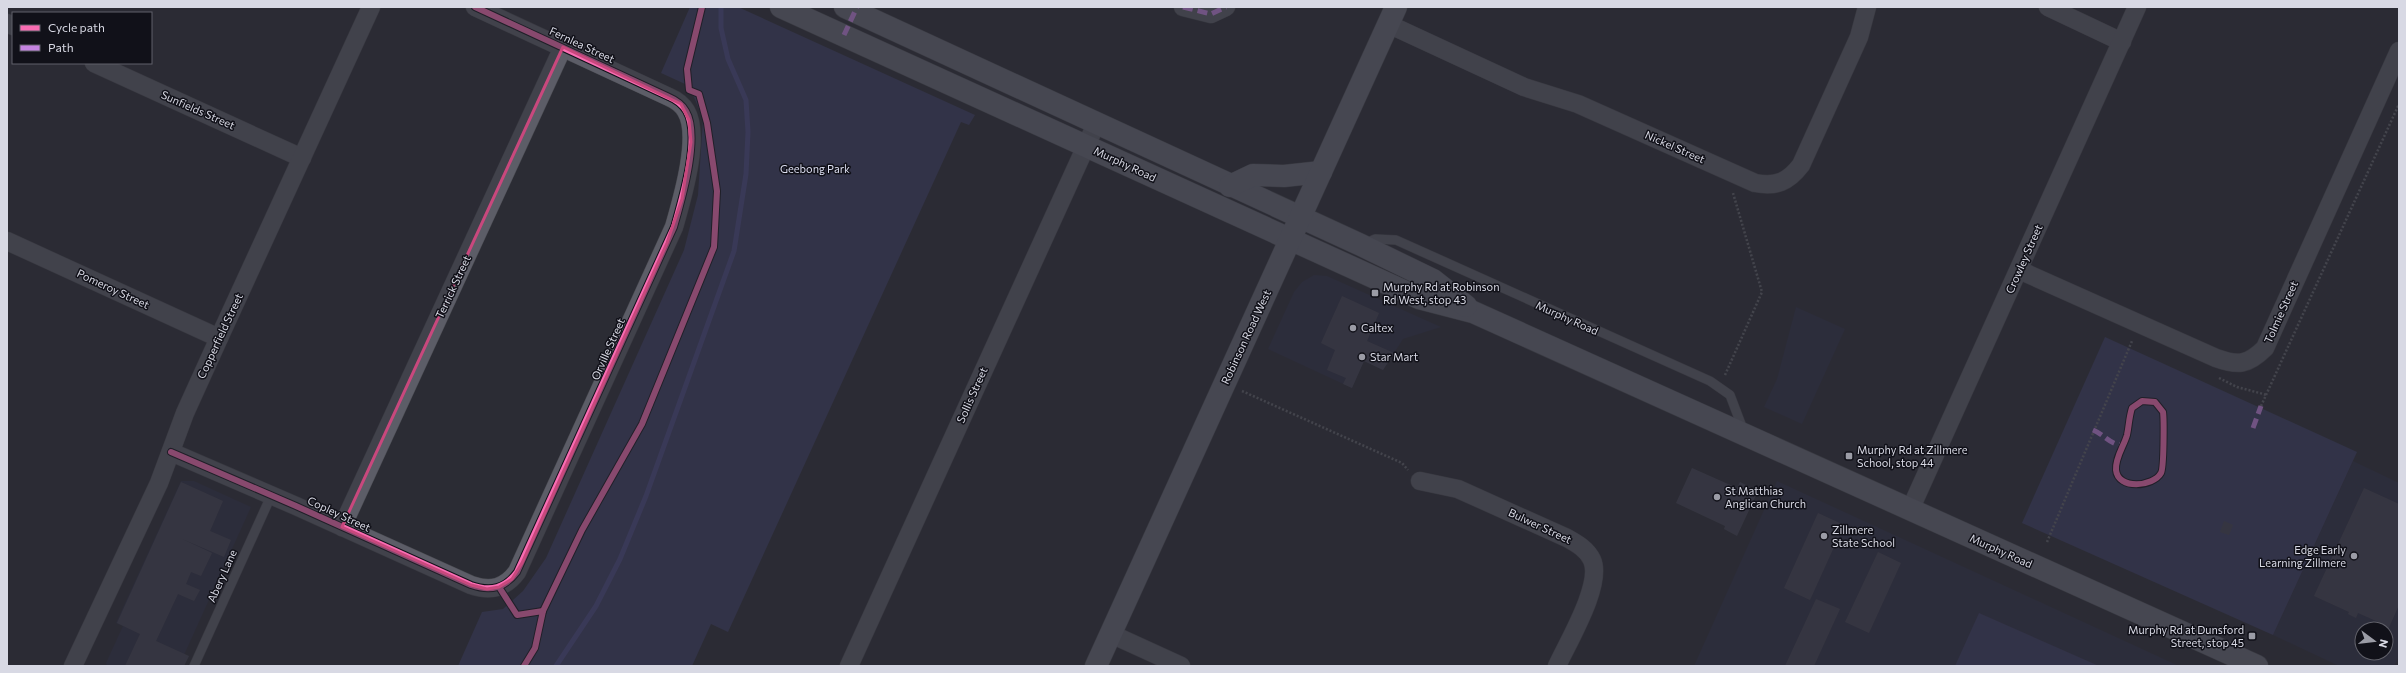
<svg xmlns="http://www.w3.org/2000/svg" width="2406" height="673" font-family="Commissioner,sans-serif">
<style>
.built{fill:#2e2f43;fill-rule:evenodd}
.green{fill:#3b3c5f}
.lines{fill:none;stroke-linecap:round;stroke-linejoin:round}
.stream{stroke:#4a4a80;stroke-width:5}
.building{fill:#424250}
.lane-casing{stroke:#48494f;stroke-width:10}
.street-casing{stroke:#48494f;stroke-width:19}
.primary-casing{stroke:#48494f;stroke-width:23}
.path{stroke:#616269;stroke-width:2.5;stroke-dasharray:2 2;stroke-linecap:butt}
.lane{stroke:#5c5d67;stroke-width:9}
.street{stroke:#5c5d67;stroke-width:18}
.primary{stroke:#666874;stroke-width:22}
.quiet{stroke:#c483df;stroke-width:5;stroke-dasharray:10 5;stroke-linecap:butt}
.cycleway-casing{stroke:#111119;stroke-width:8}
.cycleway{stroke:#f96db3;stroke-width:6}
.marked{fill:none;stroke:#c8487d;stroke-width:3;stroke-linejoin:round}
.poi-dot{fill:#9b9ca6;stroke:#111119;stroke-width:1.5}
.labels{text-anchor:middle;stroke-width:3;stroke-linejoin:round;paint-order:stroke}
.street-label{font-size:11px;fill:#d8d9e4;stroke:#111119}
.park-label{font-size:11px;fill:#dcdef0;stroke:#111119}
.poi-label{font-size:11px;fill:#d8d9e4;stroke:#111119;text-anchor:start}
</style>
<rect width="100%" height="100%" fill="#2b2c34"/>
<g class="built">
<polygon points="1314,275 1327,276 1441,327 1403,339 1383,370 1364,361 1352,388 1268,349 1294,292 1302,282"/>
<polygon points="1796,307 1845,329 1802,424 1764,407 1777,379"/>
<path d="M2353,461L2399,483V656L2394,666H2339L2273,635ZM2362,629H2386V653H2362Z"/>
<polygon points="181,481 194,481 251,507 179,666 107,666 106,663 123,626 116,623"/>
<polygon points="1777,481 2179,666 1694,666"/>
</g>
<g class="green">
<polygon points="690,7 738,7 975,115 969,125 961,122 728,632 711,624 692,666 458,666 482,612 503,609 523,591 546,558 684,250 698,195 703,119 694,97 685,84 661,73"/>
<polygon points="2105,337 2357,452 2273,635 2022,523"/>
<polygon points="1979,613 2099,666 1955,666"/>
</g>
<g class="lines">
<polyline class="stream" points="556,666 596,606 620,559 646,496 734,251 746,174 748,132 746,100 728,59 721,28 721,7"/>
</g>
<g class="building">
<polygon points="1342,296 1379,313 1367,341 1394,353 1383,370 1364,361 1352,388 1343,384 1346,378 1327,370 1335,350 1321,343"/>
<polygon points="1692,468 1737,488 1740,482 1758,491 1737,536 1724,529 1725,526 1676,503"/>
<polygon points="181,482 223,501 210,531 231,540 224,557 180,538 212,553 201,576 191,572 186,584 200,590 194,601 178,594 156,641 189,656 184,666 125,666 140,634 117,623"/>
<polygon points="2364,488 2399,504 2399,605 2386,634 2386,629 2380,629 2383,624 2358,613 2356,618 2348,614 2349,612 2314,596"/>
<polygon points="1818,513 1844,525 1810,600 1784,588"/>
<polygon points="2224,521 2233,525 2229,535 2220,532"/>
<polygon points="1878,552 1901,563 1869,633 1845,622"/>
<polygon points="1816,599 1840,609 1814,666 1785,666"/>
</g>
<g class="lines">
<g class="lane-casing">
<g id="lane">
<polyline points="1364,244 1375,239 1396,240 1710,381 1730,395 1744,432"/>
<polyline points="194,666 271,496"/>
</g>
</g>
<g class="street-casing">
<g id="street">
<polyline points="1183,7 1211,14 1226,7"/>
<polyline points="2048,7 2122,42"/>
<polyline points="7,23 13,26"/>
<path d="M1388,24L1524,87L1578,104L1755,183C1776,187 1788,182 1801,165L1859,37L1867,7"/>
<polyline points="94,63 302,158"/>
<polyline points="7,241 219,338"/>
<path d="M2019,270L2216,358C2238,366 2248,365 2265,348L2399,51"/>
<path d="M171,452L296,506L471,585C491,592 505,588 517,572L674,227C682,199 701,136 686,111C682,104 676,100 669,97L475,7"/>
<path d="M1420,481L1458,489L1567,538C1576,543 1587,549 1592,560C1603,584 1568,642 1557,666"/>
<polyline points="1910,510 2137,7"/>
<polyline points="342,527 563,47"/>
<polyline points="1111,634 1181,666"/>
<polyline points="73,666 159,483 185,413 219,338 371,7"/>
<polyline points="849,666 1096,124"/>
</g>
</g>
<g class="primary-casing">
<g id="primary">
<polyline points="781,7 1419,298 1473,312 2257,666"/>
<polyline points="845,7 1361,245 1433,280 1466,306"/>
<polyline points="1230,186 1253,175 1284,176 1321,172"/>
<polyline points="1096,666 1396,7"/>
</g>
</g>
<g class="path">
<polyline points="1725,375 1762,292 1733,193"/>
<polyline points="2219,378 2237,387 2267,395"/>
<polyline points="1242,391 1402,463 1408,470"/>
<polyline points="2261,406 2399,104"/>
<polyline points="2047,542 2132,341"/>
<polyline points="2189,665 2189,666"/>
</g>
<use href="#lane" class="lane"/>
<use href="#street" class="street"/>
<use href="#primary" class="primary"/>
<g class="quiet">
<polyline points="1183,7 1211,14 1226,7"/>
<polyline points="844,35 857,7"/>
<polyline points="2253,428 2261,406"/>
<path d="M2093,430C2105,435 2110,445 2123,445"/>
</g>
<g class="cycleway-casing">
<g id="cycleway">
<path d="M2142,401L2155,402L2163,412C2164,419 2164,468 2161,473C2153,487 2118,490 2116,470C2115,458 2124,446 2127,435C2129,426 2129,417 2132,408Z"/>
<path d="M171,452L296,506L471,585C491,592 505,588 517,572L674,227C682,199 701,136 686,111C682,104 676,100 669,97L475,7"/>
<polyline points="499,587 517,615 543,611"/>
<polyline points="524,666 535,648 543,611 582,530 642,424 714,247 717,191 707,123 699,94 689,90 687,69 702,7"/>
</g>
</g>
<use href="#cycleway" class="cycleway"/>
</g>
<path d="M0 0H2406V673H0ZM563,47L681,104L689,120L691,142L682,199L667,243L522,563L512,579L499,587L487,589L471,585L342,527Z" fill="#2b2c34" fill-opacity=".55" fill-rule="evenodd"/>
<path class="marked" d="M563,47L681,104L689,120L691,142L682,199L667,243L522,563L512,579L499,587L487,589L471,585L342,527Z"/>
<g class="poi-dot">
<rect x="1371" y="289" width="8" height="8" rx="2"/>
<circle cx="1353" cy="328" r="4"/>
<circle cx="1362" cy="357" r="4"/>
<rect x="1845" y="452" width="8" height="8" rx="2"/>
<circle cx="1717" cy="497" r="4"/>
<circle cx="1824" cy="536" r="4"/>
<circle cx="2354" cy="556" r="4"/>
<rect x="2248" y="632" width="8" height="8" rx="2"/>
</g>
<g class="labels">
<g class="street-label">
<text transform="translate(582 45) rotate(25)" y="4">Fernlea Street</text>
<text transform="translate(198 110) rotate(24)" y="4">Sunfields Street</text>
<text transform="translate(1675 147) rotate(24)" y="4">Nickel Street</text>
<text transform="translate(1125 164) rotate(25)" y="4">Murphy Road</text>
<text transform="translate(2024 259) rotate(-66)" y="4">Crowley Street</text>
<text transform="translate(453 287) rotate(-65)" y="4">Terrick Street</text>
<text transform="translate(113 289) rotate(25)" y="4">Pomeroy Street</text>
<text transform="translate(2281 312) rotate(-66)" y="4">Tolmie Street</text>
<text transform="translate(1567 318) rotate(24)" y="4">Murphy Road</text>
<text transform="translate(220 336) rotate(-65)" y="4">Copperfield Street</text>
<text transform="translate(1246 337) rotate(-65)" y="4">Robinson Road West</text>
<text transform="translate(608 349) rotate(-66)" y="4">Orville Street</text>
<text transform="translate(972 395) rotate(-66)" y="4">Sollis Street</text>
<text transform="translate(339 514) rotate(25)" y="4">Copley Street</text>
<text transform="translate(1540 526) rotate(25)" y="4">Bulwer Street</text>
<text transform="translate(2001 551) rotate(24)" y="4">Murphy Road</text>
<text transform="translate(222 576) rotate(-66)" y="4">Abery Lane</text>
</g>
<g class="park-label">
<text x="815" y="173">Geebong Park</text>
</g>
<g class="poi-label">
<text x="1383" y="291">Murphy Rd at Robinson<tspan x="1383" dy="13">Rd West, stop 43</tspan></text>
<text x="1361" y="332">Caltex</text>
<text x="1370" y="361">Star Mart</text>
<text x="1857" y="454">Murphy Rd at Zillmere<tspan x="1857" dy="13">School, stop 44</tspan></text>
<text x="1725" y="495">St Matthias<tspan x="1725" dy="13">Anglican Church</tspan></text>
<text x="1832" y="534">Zillmere<tspan x="1832" dy="13">State School</tspan></text>
<text x="2346" y="554" text-anchor="end">Edge Early<tspan x="2346" dy="13">Learning Zillmere</tspan></text>
<text x="2244" y="634" text-anchor="end">Murphy Rd at Dunsford<tspan x="2244" dy="13">Street, stop 45</tspan></text>
</g>
</g>
<rect width="2406" height="673" fill="none" stroke="#d8d9e4" stroke-width="16"/>
<rect x="12" y="12" width="140" height="52" fill="#111119" stroke="#61616a"/>
<rect x="20" y="25" width="20" height="6" fill="#f96db3" stroke="#61616a"/>
<text x="48" y="32" font-size="12" fill="#d8d9e4">Cycle path</text>
<rect x="20" y="45" width="20" height="6" fill="#c483df" stroke="#61616a"/>
<text x="48" y="52" font-size="12" fill="#d8d9e4">Path</text>
<g transform="translate(2374 641) rotate(105)"><circle r="19" fill="#111119" stroke="#61616a"/>
<path d="M0-3L7 15L0 10L-7 15Z" fill="#9b9ca6"/>
<text y="-6" font-size="11" font-weight="bold" text-anchor="middle" fill="#d8d9e4">N</text>
</g>
</svg>
